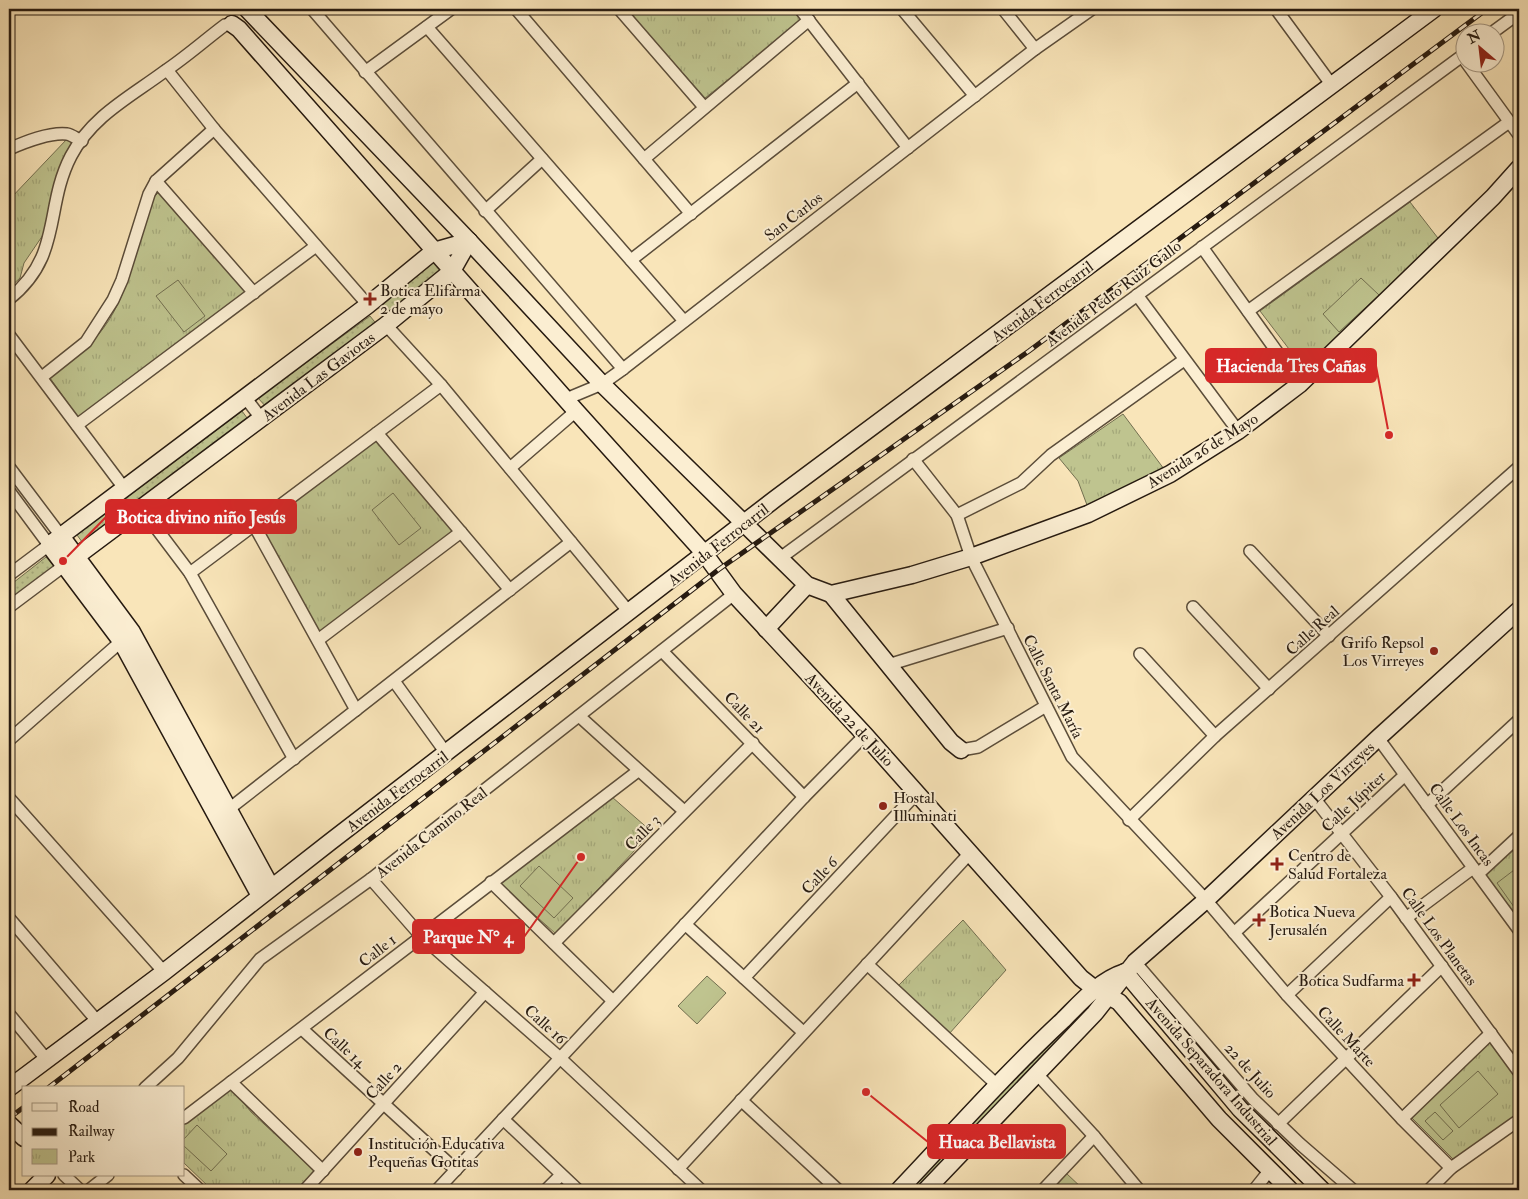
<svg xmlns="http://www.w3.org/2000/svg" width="1528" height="1199" font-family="'IM FELL Double Pica',serif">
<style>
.grass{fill:url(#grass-dots);stroke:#726f50}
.park{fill:url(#park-tufts);stroke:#726f50}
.garden{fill:#bfc48f;stroke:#726f50}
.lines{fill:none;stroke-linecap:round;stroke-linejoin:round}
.street-casing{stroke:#5b4d3a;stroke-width:14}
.secondary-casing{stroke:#261a10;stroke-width:19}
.street{stroke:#fbeed2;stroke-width:11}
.secondary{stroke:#fbeed2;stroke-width:16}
.rail-casing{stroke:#261a10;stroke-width:5}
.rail{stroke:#fbeed2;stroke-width:3;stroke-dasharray:9;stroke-linecap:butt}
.poi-dot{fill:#8f2418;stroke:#fbeed2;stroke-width:2}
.labels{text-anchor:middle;stroke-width:4;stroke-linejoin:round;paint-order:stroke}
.street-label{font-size:16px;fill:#261a10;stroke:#fbeed2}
.poi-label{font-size:16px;fill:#261a10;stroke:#fbeed2;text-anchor:start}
.leader{fill:none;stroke:#d62828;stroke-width:2}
.callout-dot{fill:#d62828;stroke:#fbeed2;stroke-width:2}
.callout{fill:#d62828;stroke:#d62828;stroke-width:2}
.callout-label{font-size:18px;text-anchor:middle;font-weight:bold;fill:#fff}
</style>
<defs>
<pattern id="grass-dots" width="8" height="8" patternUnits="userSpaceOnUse" patternTransform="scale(1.25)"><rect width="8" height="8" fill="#bfc48f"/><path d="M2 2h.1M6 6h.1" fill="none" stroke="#a4a87a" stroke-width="1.8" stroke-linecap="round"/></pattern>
<pattern id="park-tufts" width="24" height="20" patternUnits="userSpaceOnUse" patternTransform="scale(1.25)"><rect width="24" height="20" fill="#bfc48f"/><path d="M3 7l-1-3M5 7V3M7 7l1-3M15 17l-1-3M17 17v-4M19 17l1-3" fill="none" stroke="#a4a87a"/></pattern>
</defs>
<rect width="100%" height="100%" fill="#f9e5b9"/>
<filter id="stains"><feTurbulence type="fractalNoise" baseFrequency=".004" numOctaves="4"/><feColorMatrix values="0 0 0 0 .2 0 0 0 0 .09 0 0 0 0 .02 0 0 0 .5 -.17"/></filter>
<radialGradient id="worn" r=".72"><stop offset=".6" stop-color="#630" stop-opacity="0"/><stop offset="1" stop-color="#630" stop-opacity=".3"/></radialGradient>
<g class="grass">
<polygon points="434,262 442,271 386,317 379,308"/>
<polygon points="370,316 378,326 267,408 258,398"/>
<polygon points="242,411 250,422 85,546 77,535"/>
<polygon points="46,557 56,568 9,603 9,586"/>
<polygon points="1072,1014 1080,1020 921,1190 910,1190"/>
</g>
<g class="park">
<polygon points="626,9 792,9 802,21 705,98"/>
<polygon points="67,139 76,144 43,235 24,263 20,278 9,288 9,200"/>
<path d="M158,193L163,195L246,291V295L78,417L50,378C66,364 83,351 98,335C129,299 137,244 151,200Z"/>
<polygon points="1410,202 1441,242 1305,370 1260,311"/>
<polygon points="1123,414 1164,469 1087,505 1078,481 1059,458"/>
<polygon points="372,439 378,441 453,528 451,533 322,632 318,631 262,530 263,525"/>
<polygon points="612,797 652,832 556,934 499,883"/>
<polygon points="1519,841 1519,922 1484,874"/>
<polygon points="963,920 1006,970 949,1034 897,987"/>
<polygon points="1490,1041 1519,1082 1519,1115 1454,1160 1411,1117"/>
<polygon points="231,1087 251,1112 317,1173 301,1190 212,1190 184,1163 184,1124"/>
<polygon points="1066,1173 1084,1190 1051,1190"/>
</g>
<g class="garden">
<polygon points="1361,278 1379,295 1339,332 1323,314"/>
<polygon points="178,280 205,316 184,332 156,296"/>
<polygon points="393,493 421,528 399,545 372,510"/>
<polygon points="539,866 573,898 554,918 520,886"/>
<polygon points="1518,867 1519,869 1519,914 1497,883"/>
<polygon points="707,976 726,993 697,1024 678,1006"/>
<polygon points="1478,1071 1498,1094 1459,1128 1440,1105"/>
<polygon points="1435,1112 1453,1131 1443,1140 1425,1121"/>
<polygon points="197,1125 227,1154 211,1171 184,1146 184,1139"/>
</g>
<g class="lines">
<g class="street-casing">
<g id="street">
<polyline points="312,9 623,369"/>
<polyline points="516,9 691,214"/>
<polyline points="619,9 704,107"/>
<polyline points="800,9 908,148"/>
<polyline points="902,9 975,96"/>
<polyline points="1003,9 1035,49"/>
<polyline points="1276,9 1331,84"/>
<polyline points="427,27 684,321"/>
<polyline points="1493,32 1519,13"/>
<polyline points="1466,62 1519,135"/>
<polyline points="167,70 214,129 368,305"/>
<polyline points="365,72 451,9"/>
<path d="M9,149C25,142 49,132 67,134C72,135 77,139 82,141"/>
<polyline points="644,159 809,20"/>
<polyline points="156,181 254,293"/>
<polyline points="485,211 542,159"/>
<polyline points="1202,247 1300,384"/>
<polyline points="631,260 858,83"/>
<polyline points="1137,295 1238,431"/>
<path d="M9,299C63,256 44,208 71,156C92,116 130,97 165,71C186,57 205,40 225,25L232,24"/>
<polyline points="1248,311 1509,122"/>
<polyline points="386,325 441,385 629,612"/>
<polyline points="9,335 124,488"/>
<polyline points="42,377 86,342 113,300 122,280 149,194 156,181 214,129"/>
<polyline points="244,396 261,418"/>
<polyline points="566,399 602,384 623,369 1035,49 1092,9"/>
<polyline points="77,425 316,246"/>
<polyline points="377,433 510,590"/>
<polyline points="913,459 957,515 971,557 1072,757 1206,900 1287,995 1402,1119 1451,1168"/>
<polyline points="9,467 61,536"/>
<polyline points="510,468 576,411"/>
<polyline points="9,491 49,545 9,575"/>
<polyline points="141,508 190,573 294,759"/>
<polyline points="957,515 1021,483 1051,455 1184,360"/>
<polyline points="254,525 356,710"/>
<polyline points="1250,551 1329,636"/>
<polyline points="779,559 1466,53"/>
<polyline points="190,573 441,385"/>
<polyline points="9,607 65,565"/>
<polyline points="1193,607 1269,689"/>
<polyline points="318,640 461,532"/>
<polyline points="662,651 804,797"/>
<polyline points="1140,654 1215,736"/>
<polyline points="888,665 1008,628"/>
<polyline points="394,681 446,753"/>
<polyline points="579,716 684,811"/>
<polyline points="1378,738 1519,930"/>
<polyline points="9,740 125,638"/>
<polyline points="961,750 978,747 1046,706"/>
<polyline points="9,798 164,972"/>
<polyline points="1314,798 1391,897 1519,1072"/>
<polyline points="1427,805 1519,720"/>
<polyline points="229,809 571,542"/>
<polyline points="1129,820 1215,736 1519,467"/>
<polyline points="1478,874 1519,836"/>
<polyline points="371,879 421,936 560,1058 701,1190"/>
<polyline points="491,882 613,1001"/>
<polyline points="9,918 98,1022"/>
<polyline points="1406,918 1473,868"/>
<polyline points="685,924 803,1032"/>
<polyline points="1234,933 1405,775"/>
<polyline points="554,943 753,743"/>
<polyline points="1135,962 1253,1099 1300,1144 1353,1190"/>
<polyline points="867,964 997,1085"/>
<polyline points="744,978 917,793"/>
<polyline points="1287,995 1391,897"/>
<polyline points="9,1014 47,1060"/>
<polyline points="302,1029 456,1170"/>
<polyline points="1036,1073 1094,1136 1139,1190"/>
<polyline points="231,1082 323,1171"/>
<polyline points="145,1088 178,1058 260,959 371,879 734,594"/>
<polyline points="741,1100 838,1190"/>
<polyline points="184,1118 638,771"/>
<polyline points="503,1119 578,1190"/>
<polyline points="1402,1119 1491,1033"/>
<polyline points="1278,1124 1442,966"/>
<polyline points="678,1169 970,853"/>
<polyline points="64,1175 80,1190"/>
<polyline points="184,1175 200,1190"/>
<polyline points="89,1190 108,1175"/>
<polyline points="305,1190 485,992"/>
<polyline points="437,1190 804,797 865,735"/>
<polyline points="546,1190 561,1175"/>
<polyline points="1043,1190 1094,1136"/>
<polyline points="1254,1190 1270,1170"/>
<polyline points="1429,1190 1451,1168 1519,1120"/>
</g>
</g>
<g class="secondary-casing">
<g id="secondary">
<polyline points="247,9 469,241 602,384 807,585 831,594 912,575 971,557 1088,514 1170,474 1238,431 1300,384 1493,197 1519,168"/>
<polyline points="232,24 239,29 576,411 704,553 734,594 865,735 1081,978 1095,989 1119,1002 1219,1119 1290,1190"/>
<polyline points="61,536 132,632 271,887"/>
<polyline points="65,565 386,325 452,271 469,241"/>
<polyline points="831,594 951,742 961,750"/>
<polyline points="766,629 807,585"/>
<polyline points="260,896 121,641 49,545 368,305 434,251 469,241"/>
<polyline points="1125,972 1240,1109 1322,1190"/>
<polyline points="9,1088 164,972 330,842 775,499 1434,9"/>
<polyline points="9,1124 24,1138"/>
<polyline points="32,1190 47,1175"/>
<path d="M899,1190C953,1133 1005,1074 1063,1020C1082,1001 1100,980 1125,972"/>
<polyline points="926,1190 1095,1013 1135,962 1206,900 1378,738 1519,610"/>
</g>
</g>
<use href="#street" class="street"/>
<use href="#secondary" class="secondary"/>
<g class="rail-casing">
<g id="rail">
<polyline points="48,1088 718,570 1029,351 1487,9"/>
<polyline points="9,1118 24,1107"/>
</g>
</g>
<use href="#rail" class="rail"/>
</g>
<g class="poi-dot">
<path d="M367.5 291.5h5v5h5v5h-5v5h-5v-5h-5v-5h5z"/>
<circle cx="1434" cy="651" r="5"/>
<circle cx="883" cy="806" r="5"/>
<path d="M1274.5 856.5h5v5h5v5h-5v5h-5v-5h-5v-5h5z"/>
<path d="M1256.5 912.5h5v5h5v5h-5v5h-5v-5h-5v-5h5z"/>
<path d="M1411.5 972.5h5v5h5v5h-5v5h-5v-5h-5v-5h5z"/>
<circle cx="358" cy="1152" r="5"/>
</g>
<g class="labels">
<g class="street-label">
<text transform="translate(793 216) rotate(-38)" y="6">San Carlos</text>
<text transform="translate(1113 293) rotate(-37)" y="6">Avenida Pedro Ruiz Gallo</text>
<text transform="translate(1042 301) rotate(-37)" y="6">Avenida Ferrocarril</text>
<text transform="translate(318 376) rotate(-37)" y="6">Avenida Las Gaviotas</text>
<text transform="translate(1202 450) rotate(-32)" y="6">Avenida 26 de Mayo</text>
<text transform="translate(718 544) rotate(-38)" y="6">Avenida Ferrocarril</text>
<text transform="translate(1312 630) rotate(-42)" y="6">Calle Real</text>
<text transform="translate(1054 686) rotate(63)" y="6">Calle Santa María</text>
<text transform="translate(745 712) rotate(46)" y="6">Calle 21</text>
<text transform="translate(850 719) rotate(47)" y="6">Avenida 22 de Julio</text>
<text transform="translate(1322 790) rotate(-43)" y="6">Avenida Los Virreyes</text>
<text transform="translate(397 791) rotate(-37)" y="6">Avenida Ferrocarril</text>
<text transform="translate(1353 801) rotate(-43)" y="6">Calle Júpiter</text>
<text transform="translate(1462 824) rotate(54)" y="6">Calle Los Incas</text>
<text transform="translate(431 832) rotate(-38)" y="6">Avenida Camino Real</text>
<text transform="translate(642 832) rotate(-46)" y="6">Calle 3</text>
<text transform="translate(819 875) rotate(-47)" y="6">Calle 6</text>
<text transform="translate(1440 936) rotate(54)" y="6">Calle Los Planetas</text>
<text transform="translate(377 950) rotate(-38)" y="6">Calle 1</text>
<text transform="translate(546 1024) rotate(42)" y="6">Calle 16</text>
<text transform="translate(1347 1036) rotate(47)" y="6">Calle Marte</text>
<text transform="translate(345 1047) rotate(43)" y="6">Calle 14</text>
<text transform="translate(1251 1070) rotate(48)" y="6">22 de Julio</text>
<text transform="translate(1212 1071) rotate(49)" y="6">Avenida Separadora Industrial</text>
<text transform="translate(383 1080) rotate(-48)" y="6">Calle 2</text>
</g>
<g class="poi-label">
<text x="380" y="296">Botica Elifarma<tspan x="380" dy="18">2 de mayo</tspan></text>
<text x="1424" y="648" text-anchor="end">Grifo Repsol<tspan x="1424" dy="18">Los Virreyes</tspan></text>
<text x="893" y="803">Hostal<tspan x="893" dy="18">Illuminati</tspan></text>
<text x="1288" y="861">Centro de<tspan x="1288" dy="18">Salud Fortaleza</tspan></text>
<text x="1269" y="917">Botica Nueva<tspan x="1269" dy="18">Jerusalén</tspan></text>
<text x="1404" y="986" text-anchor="end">Botica Sudfarma</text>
<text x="368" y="1149">Institución Educativa<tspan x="368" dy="18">Pequeñas Gotitas</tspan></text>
</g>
</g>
<path class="leader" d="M1389 435L1376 366M63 561L106 517M581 857L524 937M866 1092L928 1142"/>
<g class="callout-dot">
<circle cx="1389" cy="435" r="5"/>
<circle cx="63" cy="561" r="5"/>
<circle cx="581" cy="857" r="5"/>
<circle cx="866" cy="1092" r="5"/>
</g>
<g class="callout">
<rect x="1206" y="349" width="170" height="33" rx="5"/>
<rect x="106" y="500" width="190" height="33" rx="5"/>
<rect x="413" y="920" width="111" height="33" rx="5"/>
<rect x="928" y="1125" width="137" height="33" rx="5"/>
</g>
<g class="callout-label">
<text x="1291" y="372">Hacienda Tres Cañas</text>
<text x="201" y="523">Botica divino niño Jesús</text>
<text x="468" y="943">Parque N° 4</text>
<text x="997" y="1148">Huaca Bellavista</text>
</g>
<rect width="1528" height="1199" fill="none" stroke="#f9e5b9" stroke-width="30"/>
<rect x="10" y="10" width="1508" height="1179" fill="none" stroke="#261a10" stroke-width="2.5"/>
<rect x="15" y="15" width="1498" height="1169" fill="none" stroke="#261a10"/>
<rect x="22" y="1086" width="162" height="90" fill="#fbeed2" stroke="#a69984"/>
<rect x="32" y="1103" width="25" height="8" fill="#fbeed2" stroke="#a69984"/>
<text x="68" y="1112" font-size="15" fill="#261a10">Road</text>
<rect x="32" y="1128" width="25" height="8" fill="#261a10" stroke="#a69984"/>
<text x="68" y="1136" font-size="15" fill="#261a10">Railway</text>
<rect x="32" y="1149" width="25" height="15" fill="url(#park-tufts)" stroke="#a69984"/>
<text x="68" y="1162" font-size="15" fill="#261a10">Park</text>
<g transform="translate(1480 48) rotate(332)"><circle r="24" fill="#fbeed2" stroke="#a69984"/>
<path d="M0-4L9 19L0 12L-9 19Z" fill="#8f2418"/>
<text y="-8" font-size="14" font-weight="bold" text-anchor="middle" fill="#261a10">N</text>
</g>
<rect width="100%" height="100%" filter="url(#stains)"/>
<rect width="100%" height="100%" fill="url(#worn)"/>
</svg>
